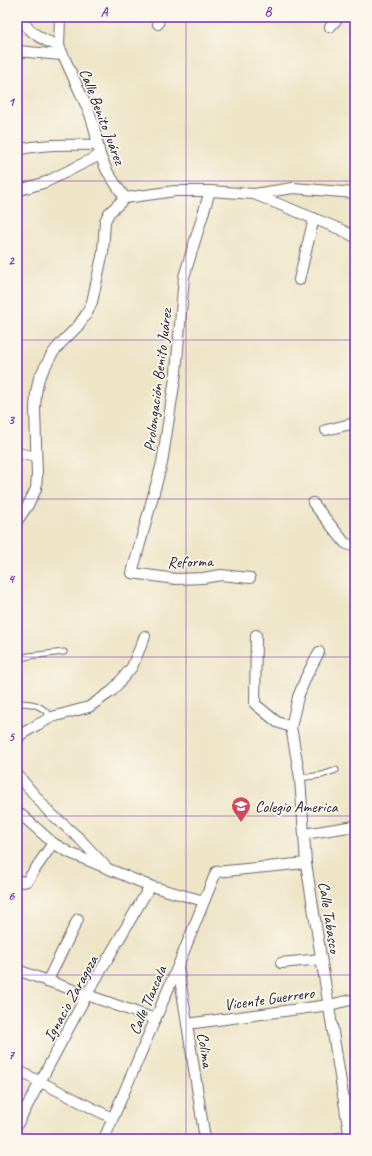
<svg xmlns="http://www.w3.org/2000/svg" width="372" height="1156" font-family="Caveat,sans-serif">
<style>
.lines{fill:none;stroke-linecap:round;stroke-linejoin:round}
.lane-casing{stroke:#69666c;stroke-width:7}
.street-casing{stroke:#69666c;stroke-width:12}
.lane{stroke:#fff;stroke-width:5}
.street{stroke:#fff;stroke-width:10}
.grid{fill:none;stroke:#7b2cbf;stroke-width:1;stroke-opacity:0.55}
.labels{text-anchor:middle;stroke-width:3.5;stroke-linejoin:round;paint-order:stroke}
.street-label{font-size:16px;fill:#22223b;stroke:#fbf7ec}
.poi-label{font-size:16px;fill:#22223b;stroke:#fbf7ec;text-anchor:start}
.neatline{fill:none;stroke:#7b2cbf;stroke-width:1.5}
.grid-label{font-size:13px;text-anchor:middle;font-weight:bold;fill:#7b2cbf}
</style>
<rect width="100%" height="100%" fill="#fbf7ec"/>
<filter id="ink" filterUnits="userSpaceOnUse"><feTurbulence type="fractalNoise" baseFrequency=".025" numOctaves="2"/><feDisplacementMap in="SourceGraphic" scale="8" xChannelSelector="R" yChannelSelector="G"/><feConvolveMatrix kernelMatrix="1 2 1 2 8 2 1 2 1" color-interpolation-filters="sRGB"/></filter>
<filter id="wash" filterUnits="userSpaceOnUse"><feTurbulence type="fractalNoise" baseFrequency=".012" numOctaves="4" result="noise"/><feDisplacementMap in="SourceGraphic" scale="16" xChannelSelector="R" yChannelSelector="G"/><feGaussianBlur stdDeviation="0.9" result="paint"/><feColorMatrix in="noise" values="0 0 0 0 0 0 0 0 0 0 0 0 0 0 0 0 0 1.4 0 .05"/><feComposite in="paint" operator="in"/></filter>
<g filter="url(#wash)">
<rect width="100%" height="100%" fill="#eee5c7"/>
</g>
<g filter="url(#ink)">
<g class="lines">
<g class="lane-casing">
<g id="lane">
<polyline points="17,659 29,656 64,652"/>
<path d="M17,703C35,703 40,705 52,717"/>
<polyline points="300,778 322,775 336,770"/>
</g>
</g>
<g class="street-casing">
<g id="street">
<path d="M20,17C29,33 43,40 59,46L90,114L94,127L100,155L107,171L125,198"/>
<polyline points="158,24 159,17"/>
<polyline points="330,27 339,17"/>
<polyline points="59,46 60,17"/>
<polyline points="17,51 62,55"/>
<path d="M17,150C43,143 71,145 98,145"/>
<polyline points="23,189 46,182 100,155"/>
<polyline points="210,191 184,277 176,372 162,463 132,573 176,579 203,578 221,575 250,578"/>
<polyline points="254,194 293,188 355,193"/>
<polyline points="125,198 175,191 210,191 254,194 342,230 355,237"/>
<polyline points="299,280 314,218"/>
<polyline points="326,430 355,423"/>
<polyline points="17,453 36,457"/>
<polyline points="313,503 345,543 355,547"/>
<polyline points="17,521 28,505 36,489 37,475 35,409 36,393 39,378 52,354 61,343 78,326 87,313 92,302 103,252 105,221 109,213 125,198"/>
<polyline points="256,635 255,704 277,722 291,727"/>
<polyline points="319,652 306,677 298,697 291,727 300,778 306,863 350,1139"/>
<polyline points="17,741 20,735 37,725 52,717 89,707 112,691 132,667 145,636"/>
<polyline points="17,774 48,811 80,839 106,867"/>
<polyline points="17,811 53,843 70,853 150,886 204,901"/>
<polyline points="304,834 355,826"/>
<polyline points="17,880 23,882 27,881 53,843"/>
<polyline points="281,963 321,959"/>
<polyline points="178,966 205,1139"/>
<polyline points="17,970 155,1019"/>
<polyline points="47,982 78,919"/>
<polyline points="187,1024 329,1005 355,999"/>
<polyline points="17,1070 112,1118"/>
<polyline points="17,1125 86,996 150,886"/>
<polyline points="104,1139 178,966 216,872 306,863"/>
<polyline points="335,1139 355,1135"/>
</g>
</g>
<use href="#lane" class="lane"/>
<use href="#street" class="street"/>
</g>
</g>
<path class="grid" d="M186,17V1139M17,181H355M17,340H355M17,499H355M17,657H355M17,816H355M17,975H355"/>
<defs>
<g id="school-pin" transform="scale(1)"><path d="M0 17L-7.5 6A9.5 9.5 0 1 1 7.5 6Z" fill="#d1495b" stroke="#fbf7ec"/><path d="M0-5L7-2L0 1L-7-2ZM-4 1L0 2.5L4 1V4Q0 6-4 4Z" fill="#fff"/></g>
</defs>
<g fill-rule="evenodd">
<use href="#school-pin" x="241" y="806"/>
</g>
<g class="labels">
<g class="street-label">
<text transform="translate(103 116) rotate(69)" y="6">Calle Benito Juárez</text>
<text transform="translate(157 380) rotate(-83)" y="6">Prolongación Benito Juárez</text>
<text transform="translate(190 561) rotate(-2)" y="6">Reforma</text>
<text transform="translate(330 917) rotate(81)" y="6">Calle Tabasco</text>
<text transform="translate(70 998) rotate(-61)" y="6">Ignacio Zaragoza</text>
<text transform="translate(269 998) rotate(-8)" y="6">Vicente Guerrero</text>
<text transform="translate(147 1000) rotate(-67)" y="6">Calle Tlaxcala</text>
<text transform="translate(206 1050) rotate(81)" y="6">Colima</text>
</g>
<g class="poi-label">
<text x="255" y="812">Colegio America</text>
</g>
</g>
<rect width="372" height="1156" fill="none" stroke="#fbf7ec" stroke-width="44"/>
<rect x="22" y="22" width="328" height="1112" class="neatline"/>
<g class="grid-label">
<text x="104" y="16">A</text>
<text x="268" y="16">B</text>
<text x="11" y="106">1</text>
<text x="11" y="265">2</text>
<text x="11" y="424">3</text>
<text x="11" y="583">4</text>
<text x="11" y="741">5</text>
<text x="11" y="900">6</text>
<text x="11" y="1059">7</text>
</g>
</svg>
